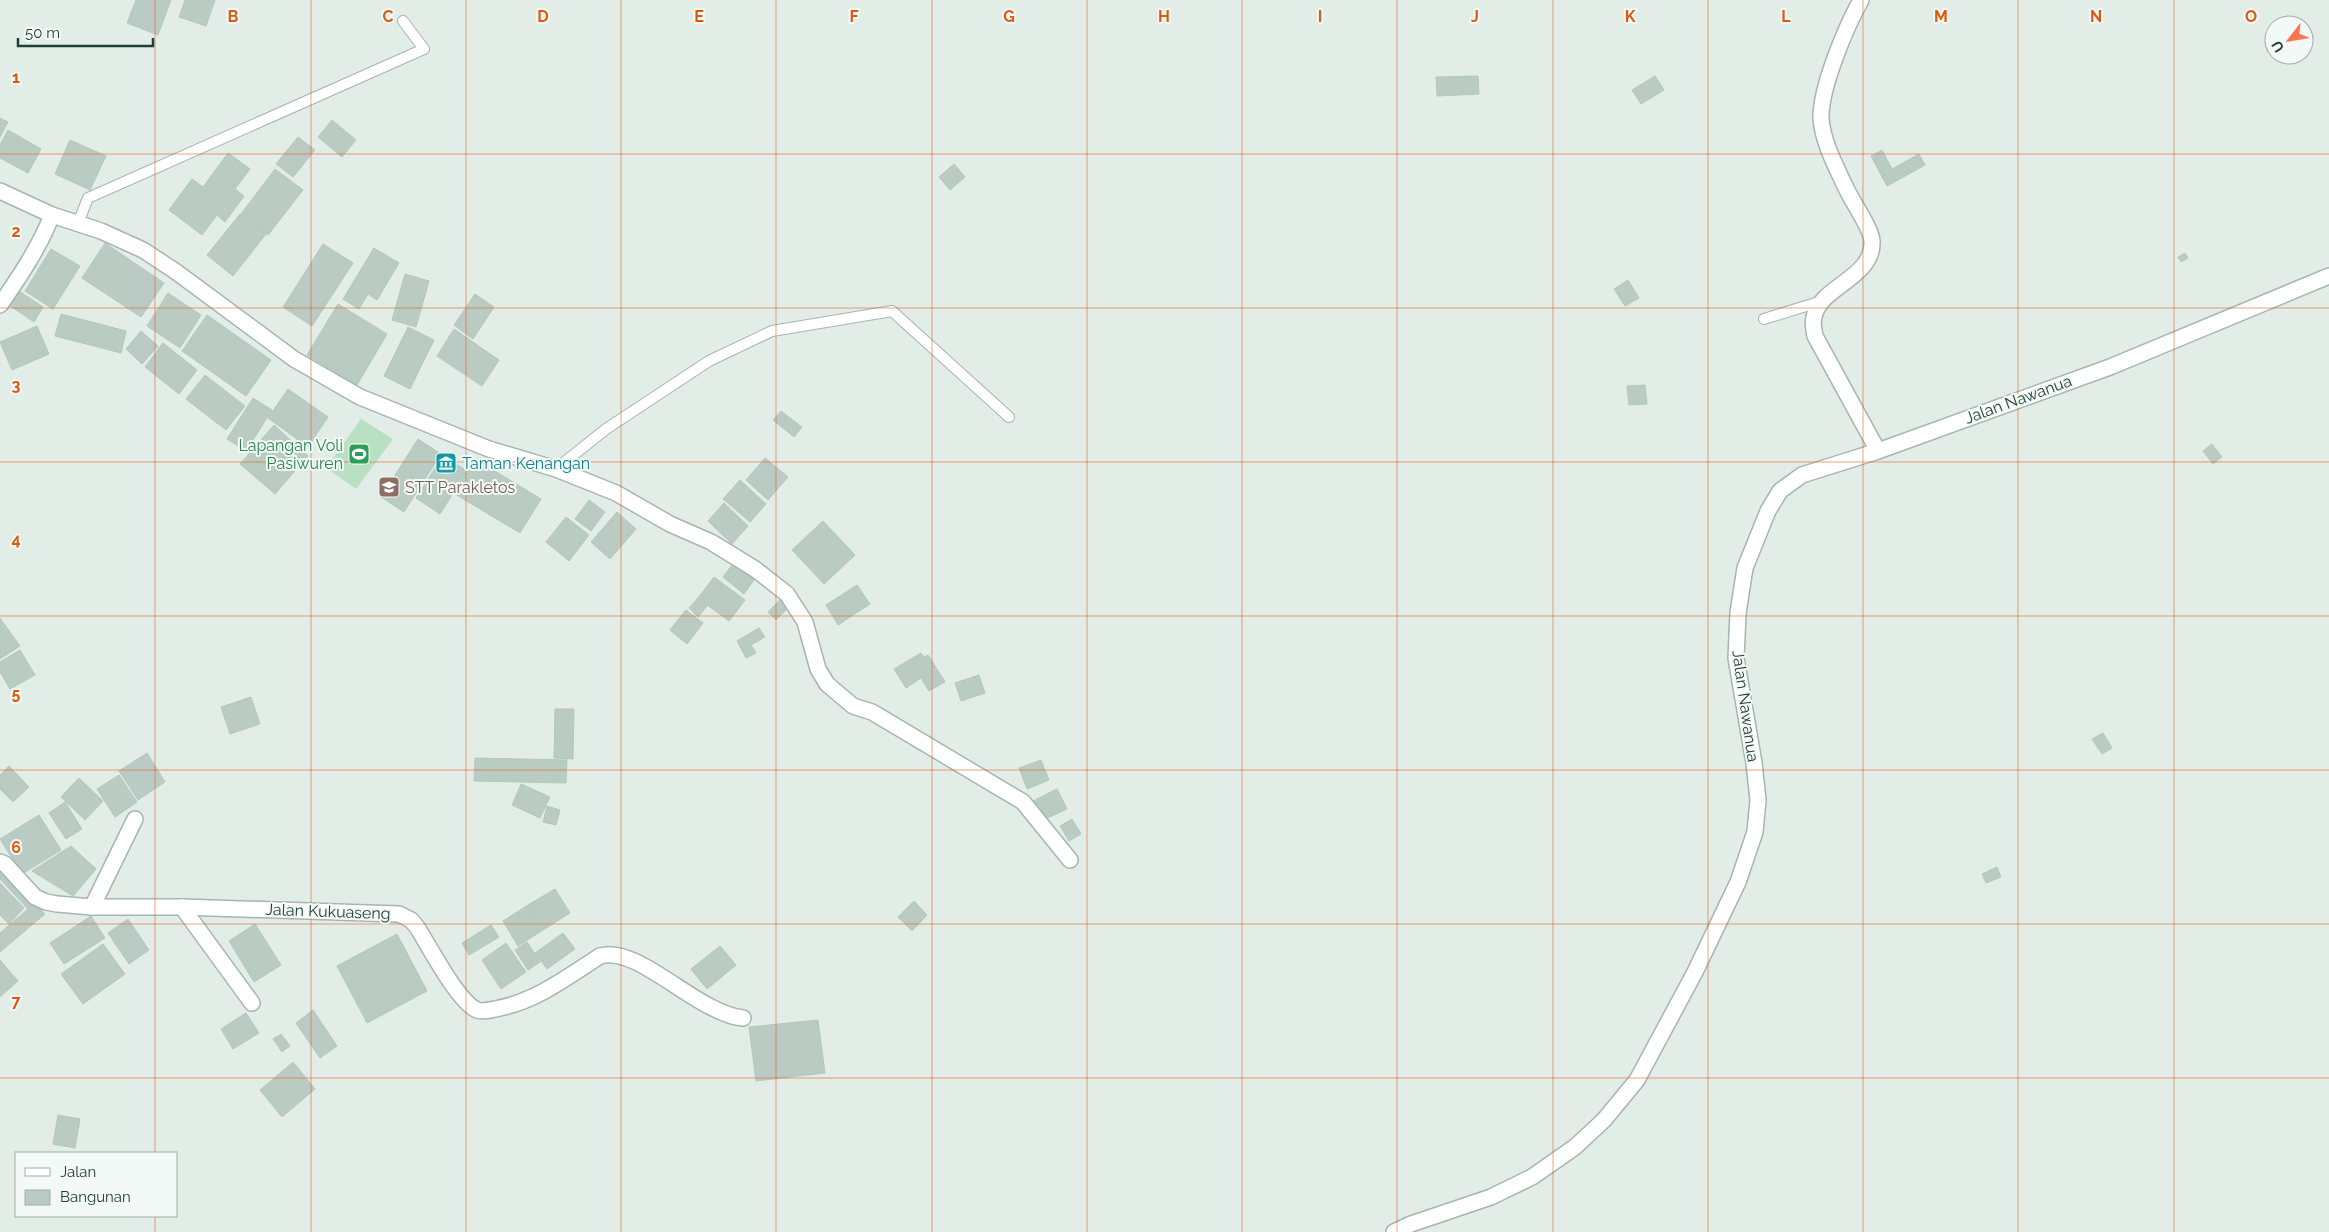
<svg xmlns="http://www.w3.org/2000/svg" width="2329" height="1232" font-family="Raleway,sans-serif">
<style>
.green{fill:#b9e0c2}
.building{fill:#bacbc3;stroke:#b3c7be}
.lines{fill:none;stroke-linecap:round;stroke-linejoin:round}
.service-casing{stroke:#a4b6af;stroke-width:12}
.minor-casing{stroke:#a4b6af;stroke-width:18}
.tertiary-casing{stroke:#a4b6af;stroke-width:18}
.service{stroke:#fff;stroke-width:10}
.minor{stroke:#fff;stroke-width:15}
.tertiary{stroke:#fff;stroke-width:15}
.grid{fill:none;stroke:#de580e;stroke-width:1;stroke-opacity:0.55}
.labels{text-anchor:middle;stroke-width:4;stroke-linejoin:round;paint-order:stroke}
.street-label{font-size:16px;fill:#204036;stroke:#f2f9f6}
.leisure-label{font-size:16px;fill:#27864d;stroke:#f2f9f6;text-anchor:end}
.culture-label{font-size:16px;fill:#0d838f;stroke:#f2f9f6;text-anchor:start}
.education-label{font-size:16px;fill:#785e54;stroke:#f2f9f6;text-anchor:start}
.grid-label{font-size:16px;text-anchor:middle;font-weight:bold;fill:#de580e;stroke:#f2f9f6;stroke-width:4;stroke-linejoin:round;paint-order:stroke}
</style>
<rect width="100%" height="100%" fill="#e2ede8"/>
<polygon class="green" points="361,419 393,439 356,489 326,468"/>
<g class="building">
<polygon points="136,0 171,0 158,35 127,23"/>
<polygon points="185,0 215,0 206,26 179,17"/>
<polygon points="1478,76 1479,94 1437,96 1436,77"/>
<polygon points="1655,76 1664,90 1641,104 1632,90"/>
<polygon points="0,118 8,122 0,137"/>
<polygon points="332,120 356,140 342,157 318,137"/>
<polygon points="8,130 41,149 28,173 0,158 0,145"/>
<polygon points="298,137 315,150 293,177 276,164"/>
<polygon points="70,140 106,156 90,190 55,174"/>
<polygon points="1882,150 1892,169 1919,154 1925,165 1887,186 1871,156"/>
<polygon points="228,153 250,169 235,189 244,196 225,222 217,215 202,235 169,210 192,179 203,187"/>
<polygon points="954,164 965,177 950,190 939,177"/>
<polygon points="275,169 303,190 268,235 241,214"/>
<polygon points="240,214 266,234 233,276 207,255"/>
<polygon points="105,243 164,283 141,317 82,278"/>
<polygon points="323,244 353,263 312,326 283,307"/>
<polygon points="374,248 399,263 377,300 368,294 359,309 343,299"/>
<polygon points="51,249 80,266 53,309 25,291"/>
<polygon points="2185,253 2188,258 2181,262 2178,257"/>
<polygon points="405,274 429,281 416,327 392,320"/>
<polygon points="1628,280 1639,298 1625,306 1614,289"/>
<polygon points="19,291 43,307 34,322 9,305"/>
<polygon points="168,293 201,315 180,348 147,326"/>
<polygon points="475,294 494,307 473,339 454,325"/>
<polygon points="338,304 387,334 357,385 307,355"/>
<polygon points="61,314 126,331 121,353 55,336"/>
<polygon points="207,315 271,360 246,396 182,351"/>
<polygon points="37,326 49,354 12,370 0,342"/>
<polygon points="408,327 434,340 410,389 384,376"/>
<polygon points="454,329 499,360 482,386 437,356"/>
<polygon points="141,331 158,346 142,364 126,349"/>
<polygon points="163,343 197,370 179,394 145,367"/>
<polygon points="205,375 245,406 226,430 186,399"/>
<polygon points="1645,385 1647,404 1629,405 1627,386"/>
<polygon points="288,389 328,417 308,447 268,418"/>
<polygon points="253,398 272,410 246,451 227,439"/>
<polygon points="781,411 802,427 794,437 773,420"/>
<polygon points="274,425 308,456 275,494 240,464"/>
<polygon points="418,439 441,454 404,512 381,497"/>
<polygon points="2212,444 2222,457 2213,464 2203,451"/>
<polygon points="443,456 467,471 440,514 416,498"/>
<polygon points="765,458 788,477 768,500 746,480"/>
<polygon points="475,459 541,499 520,533 455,494"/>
<polygon points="740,480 766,504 750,522 723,499"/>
<polygon points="589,500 605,512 591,531 575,519"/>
<polygon points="724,503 748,526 732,544 708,521"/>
<polygon points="617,512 636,529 610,559 591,542"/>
<polygon points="566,517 589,535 569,561 546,542"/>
<polygon points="823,521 855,555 824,584 792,550"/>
<polygon points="735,561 756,577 744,594 723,577"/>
<polygon points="714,577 745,600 729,621 698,598"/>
<polygon points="857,585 870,604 838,625 826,605"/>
<polygon points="698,598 707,606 698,617 689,608"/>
<polygon points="780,600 788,608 776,620 768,612"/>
<polygon points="686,610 703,623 687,644 670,630"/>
<polygon points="0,618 20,646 0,659"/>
<polygon points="759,628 765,637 751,645 756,653 746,658 737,641"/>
<polygon points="20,650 35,675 10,689 0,672 0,662"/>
<polygon points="921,653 924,657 928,655 945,682 929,691 921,678 906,688 894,669"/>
<polygon points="979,675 985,693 961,701 955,683"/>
<polygon points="251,697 260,724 230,734 221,707"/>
<polygon points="555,709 574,709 573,759 554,758"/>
<polygon points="2103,733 2112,748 2102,754 2092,739"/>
<polygon points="147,753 165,782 138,800 119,771"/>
<polygon points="475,758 567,760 566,783 474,781"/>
<polygon points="1041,760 1049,780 1027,789 1019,768"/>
<polygon points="9,766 29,787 13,802 0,789 0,775"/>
<polygon points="119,775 137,802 115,817 97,789"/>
<polygon points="79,778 103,801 85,820 61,797"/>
<polygon points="521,784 550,797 540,818 512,805"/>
<polygon points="1057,789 1067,809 1041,821 1031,802"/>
<polygon points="65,802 82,829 66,839 49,813"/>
<polygon points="547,806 560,810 556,825 543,822"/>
<polygon points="39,815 61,850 22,874 0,839"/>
<polygon points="1072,819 1081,834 1069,841 1060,826"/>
<polygon points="71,846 96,869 73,896 32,871"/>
<polygon points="1997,867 2001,877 1986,883 1982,874"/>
<polygon points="0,869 45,914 0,952 0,933 28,909 0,879"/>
<polygon points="0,883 24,908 9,924 0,915"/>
<polygon points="555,889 570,913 543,930 528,905"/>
<polygon points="914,901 927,915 912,931 898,917"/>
<polygon points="528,905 543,930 518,946 503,921"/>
<polygon points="91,916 105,938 64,964 50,943"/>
<polygon points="128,919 149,950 129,964 108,933"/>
<polygon points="255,924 281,965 254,982 229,941"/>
<polygon points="491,925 499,937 469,955 462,943"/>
<polygon points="563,933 575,949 547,969 535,953"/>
<polygon points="397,934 427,991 367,1023 337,966"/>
<polygon points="527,942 540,962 528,970 515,950"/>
<polygon points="506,943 526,972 501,989 482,960"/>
<polygon points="103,944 125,974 83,1004 61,974"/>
<polygon points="720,946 736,965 707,989 691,969"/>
<polygon points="0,960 18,981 0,997"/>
<polygon points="313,1010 337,1046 320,1058 296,1023"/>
<polygon points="246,1013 259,1033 233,1049 221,1029"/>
<polygon points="818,1020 825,1073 756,1081 749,1027"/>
<polygon points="281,1034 290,1046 282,1052 273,1039"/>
<polygon points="293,1062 315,1089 282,1117 260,1090"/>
<polygon points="58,1115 80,1119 75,1148 53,1144"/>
</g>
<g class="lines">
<g class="service-casing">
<g id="service">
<polyline points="78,223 88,198 424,49 403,21"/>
<polyline points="1764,319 1822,301"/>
<polyline points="556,469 606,429 709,361 772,331 892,311 1009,417"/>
</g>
</g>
<g class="minor-casing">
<g id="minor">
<path d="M1861,0C1846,27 1820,88 1821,119C1823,143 1837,169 1847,190C1853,203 1871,228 1872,241C1874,278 1820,286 1814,317C1812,323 1814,330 1815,336L1878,451"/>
<polyline points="0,191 52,215 101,231 143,250 175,271 294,359 360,397 489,449 556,469 616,493 670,524 711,542 755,569 787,594 805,622 818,669 827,684 853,706 872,712 1023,802 1070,860"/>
<path d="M0,305C20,276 39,248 52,215"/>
<path d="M0,862L5,864L35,897L46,902L57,904L92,907H182L399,914L411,920L417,927C429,946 458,1002 477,1010C482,1012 490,1010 495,1009C535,1002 566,978 600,956C637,944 698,1014 743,1018"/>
<polyline points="92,907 135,819"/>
<polyline points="182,907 252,1003"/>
</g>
</g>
<g class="tertiary-casing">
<polyline id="tertiary" points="1394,1232 1411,1224 1491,1197 1532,1177 1575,1147 1604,1120 1637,1080 1695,972 1738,882 1755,832 1758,800 1754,763 1736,658 1738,613 1745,568 1768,511 1780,491 1802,475 1878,451 2110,367 2329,276"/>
</g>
<use href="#service" class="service"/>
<use href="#minor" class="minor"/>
<use href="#tertiary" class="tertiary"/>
</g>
<path class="grid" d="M155,0V1153M311,0V1232M466,0V1232M621,0V1232M776,0V1232M932,0V1232M1087,0V1232M1242,0V1232M1397,0V1232M1553,0V1232M1708,0V1232M1863,0V1232M2018,0V1232M2174,0V1232M0,154H2329M0,308H2329M0,462H2329M0,616H2329M0,770H2329M0,924H2329M0,1078H2329M155,1216V1232"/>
<defs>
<g id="stadium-square" transform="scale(1.125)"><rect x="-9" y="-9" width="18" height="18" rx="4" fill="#2e9e5b" stroke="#f2f9f6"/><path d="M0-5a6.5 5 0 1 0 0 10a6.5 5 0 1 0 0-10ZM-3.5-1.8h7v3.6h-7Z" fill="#fff"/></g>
<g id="museum-square" transform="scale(1.125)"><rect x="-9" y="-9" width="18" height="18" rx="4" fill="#0f9aa8" stroke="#f2f9f6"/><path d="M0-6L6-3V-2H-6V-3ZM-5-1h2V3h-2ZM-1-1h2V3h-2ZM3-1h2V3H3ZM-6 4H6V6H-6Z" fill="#fff"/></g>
<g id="school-square" transform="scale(1.125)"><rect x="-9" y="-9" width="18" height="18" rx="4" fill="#8d6e63" stroke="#f2f9f6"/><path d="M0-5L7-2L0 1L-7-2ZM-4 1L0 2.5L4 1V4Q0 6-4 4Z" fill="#fff"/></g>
</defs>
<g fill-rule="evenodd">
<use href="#stadium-square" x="359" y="454"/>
<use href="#museum-square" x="446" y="463"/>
<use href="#school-square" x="389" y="487"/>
</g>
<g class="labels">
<g class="street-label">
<text transform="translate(2018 399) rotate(-20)" y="6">Jalan Nawanua</text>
<text transform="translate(1746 706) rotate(82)" y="6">Jalan Nawanua</text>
<text transform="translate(328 911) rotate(2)" y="6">Jalan Kukuaseng</text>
</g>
<g class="leisure-label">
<text x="343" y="451">Lapangan Voli<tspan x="343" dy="18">Pasiwuren</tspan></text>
</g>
<g class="culture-label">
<text x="462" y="469">Taman Kenangan</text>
</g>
<g class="education-label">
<text x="405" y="493">STT Parakletos</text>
</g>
</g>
<g class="grid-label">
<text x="233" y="22">B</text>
<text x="388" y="22">C</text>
<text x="543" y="22">D</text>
<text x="699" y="22">E</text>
<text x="854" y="22">F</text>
<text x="1009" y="22">G</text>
<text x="1164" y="22">H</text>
<text x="1320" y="22">I</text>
<text x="1475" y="22">J</text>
<text x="1630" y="22">K</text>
<text x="1786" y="22">L</text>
<text x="1941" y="22">M</text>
<text x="2096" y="22">N</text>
<text x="2251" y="22">O</text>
<text x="16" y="83">1</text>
<text x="16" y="237">2</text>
<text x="16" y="391">3</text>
<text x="16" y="545">4</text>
<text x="16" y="699">5</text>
<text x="16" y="853">6</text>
<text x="16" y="1007">7</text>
</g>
<rect x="15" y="1152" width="162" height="65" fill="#f2f9f6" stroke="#9eafa9"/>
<rect x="25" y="1168" width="25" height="8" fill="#ffffff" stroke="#9eafa9"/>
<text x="60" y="1177" font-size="15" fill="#204036">Jalan</text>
<rect x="25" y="1190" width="25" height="15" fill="#bacbc3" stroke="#9eafa9"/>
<text x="60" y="1202" font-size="15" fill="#204036">Bangunan</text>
<g transform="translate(2289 40) rotate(239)"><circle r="24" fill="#f2f9f6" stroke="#9eafa9"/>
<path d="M0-4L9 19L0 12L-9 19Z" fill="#fc7551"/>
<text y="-8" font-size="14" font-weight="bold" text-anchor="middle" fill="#204036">U</text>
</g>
<path d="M18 38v8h135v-8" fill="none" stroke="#204036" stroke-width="2.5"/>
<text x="25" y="38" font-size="15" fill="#204036" stroke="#f2f9f6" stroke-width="4" paint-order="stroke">50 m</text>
</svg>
